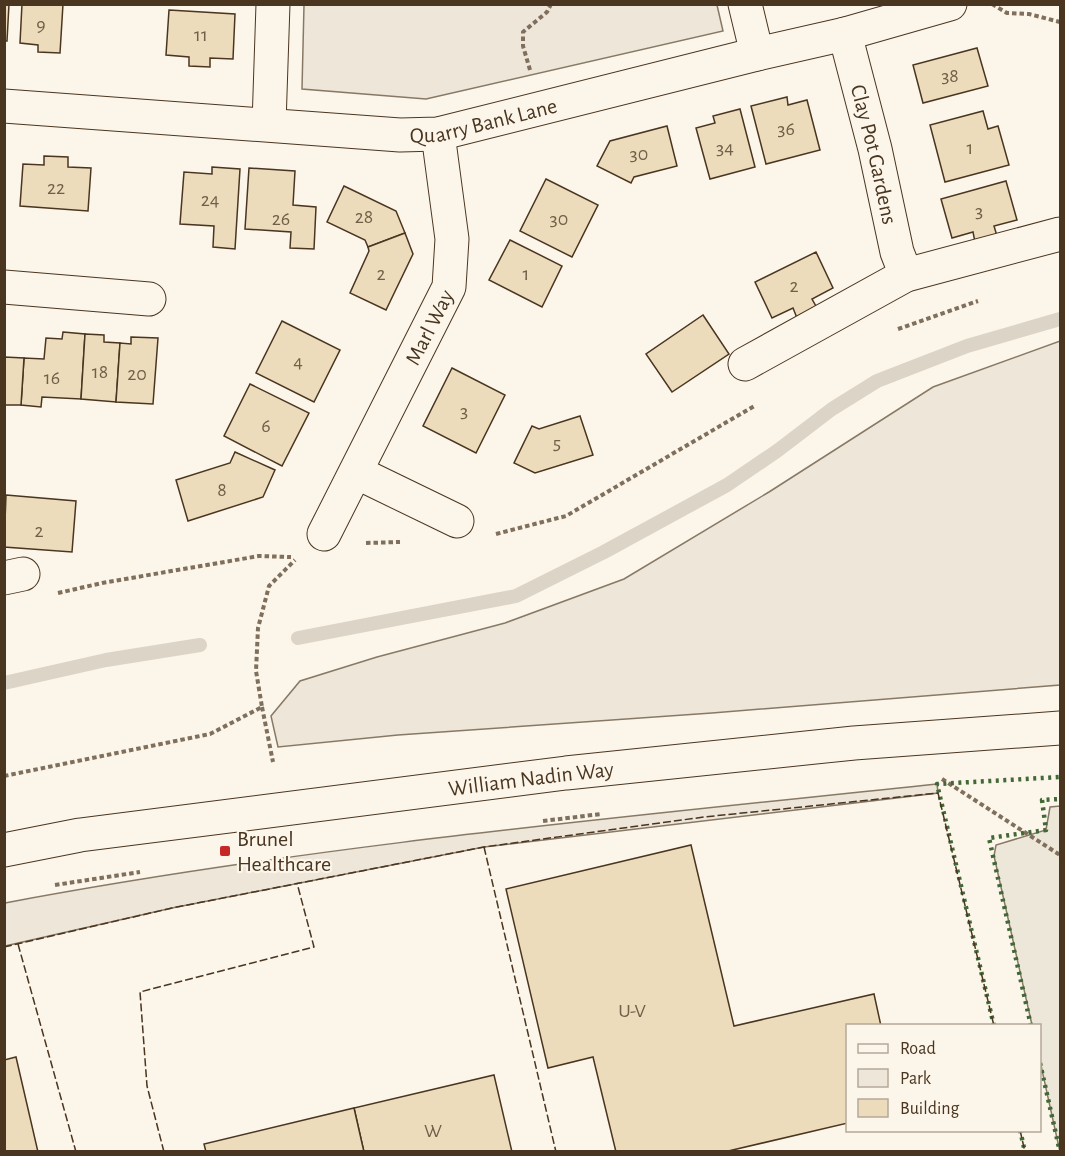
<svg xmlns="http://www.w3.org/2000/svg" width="1065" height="1156" font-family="'Alegreya Sans',sans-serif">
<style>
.green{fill:#ede6d9;stroke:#887966;stroke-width:1.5}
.parking{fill:#ede7d9;stroke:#887966;stroke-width:1.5}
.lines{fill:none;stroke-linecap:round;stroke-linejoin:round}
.stream{stroke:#dcd4c6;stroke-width:14}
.building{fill:#ecdcbc;stroke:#4a3520;stroke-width:1.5}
.minor-casing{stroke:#4a3520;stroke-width:35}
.major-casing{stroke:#4a3520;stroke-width:35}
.path{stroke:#7f6f5c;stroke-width:4;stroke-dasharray:4.5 3;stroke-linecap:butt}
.minor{stroke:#fbf6e9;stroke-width:33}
.major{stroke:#fbf6e9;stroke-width:33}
.hedge{stroke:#436837;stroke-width:4.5;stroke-dasharray:3 4.5;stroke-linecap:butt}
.fence{stroke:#4a3520;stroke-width:1.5;stroke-dasharray:8 3;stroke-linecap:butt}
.poi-dot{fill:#c62828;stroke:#fbf6e9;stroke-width:2}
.labels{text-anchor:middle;stroke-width:4.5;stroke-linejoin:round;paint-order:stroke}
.number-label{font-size:20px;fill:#725f47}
.street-label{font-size:22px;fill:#4a3520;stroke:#fbf6e9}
.poi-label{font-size:22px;fill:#4a3520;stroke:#fbf6e9;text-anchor:start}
</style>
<rect width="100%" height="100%" fill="#fbf6e9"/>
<g class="green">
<polygon points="304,5 717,5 723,31 426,99 302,89"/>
<polygon points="1060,341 1060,685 712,713 398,735 278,747 271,716 300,681 377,657 505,623 624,579 769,492 933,387"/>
<path d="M937,784L938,793L484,847L172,908L5,946V903C313,845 626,817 937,784Z"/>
</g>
<polygon class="parking" points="1060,806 1060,1152 1040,1061 1040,1026 1032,1025 994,856 996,845 1046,830 1050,807"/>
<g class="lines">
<g class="stream">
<polyline points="298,638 516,596 604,552 727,485 777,451 832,409 877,381 967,346 1060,319"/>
<polyline points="4,683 106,660 200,645"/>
</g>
</g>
<g class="building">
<polygon points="4,4 9,4 7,41 4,41"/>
<polygon points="22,4 63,4 60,53 38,52 38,45 20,43"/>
<polygon points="169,10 235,14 233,59 210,58 210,67 189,66 189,57 166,55"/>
<polygon points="977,48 988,86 923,103 913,65"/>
<polygon points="787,97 788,105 807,100 820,150 766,164 751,106"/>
<polygon points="740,109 755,167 710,179 696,128 715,123 713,116"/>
<polygon points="983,111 988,129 998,126 1009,165 945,182 930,125"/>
<polygon points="667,126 677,166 634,177 631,183 597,166 610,141"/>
<polygon points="44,156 68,157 68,167 91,168 88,211 20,206 23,164 44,165"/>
<polygon points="212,167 240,169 235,249 213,247 214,226 180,224 184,172 212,174"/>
<polygon points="249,168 295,171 293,205 316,207 314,249 290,248 291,232 245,229"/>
<polygon points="546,179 598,205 572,257 520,231"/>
<polygon points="1006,181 1017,220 994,226 997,236 975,242 973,232 952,238 941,199"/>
<polygon points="344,186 396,211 405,233 368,247 365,240 327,222"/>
<polygon points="405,233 413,254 386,310 350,293 369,251 368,247"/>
<polygon points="510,240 562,266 542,307 489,280"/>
<polygon points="816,252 833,288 812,299 817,308 797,318 793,308 772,318 755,282"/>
<polygon points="703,315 729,354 672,392 646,354"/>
<polygon points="282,321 340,350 314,402 256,373"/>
<polygon points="63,332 85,334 81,399 42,397 41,407 21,405 24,358 44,359 46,338 62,339"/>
<polygon points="85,334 104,335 104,342 120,343 116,402 81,399"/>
<polygon points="131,337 158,338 153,404 116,402 120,343 131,344"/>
<polygon points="4,357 24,358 21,405 4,405"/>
<polygon points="452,368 505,395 476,453 423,426"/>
<polygon points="250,384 309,413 282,466 224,436"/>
<polygon points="580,416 593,455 535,473 514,463 532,426 539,429"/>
<polygon points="235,452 275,470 263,497 188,521 176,480 230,463"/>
<polygon points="6,495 76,501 72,552 4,547"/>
<polygon points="691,845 734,1026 874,994 881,1026 848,1026 848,1123 724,1152 616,1152 593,1057 548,1068 506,889"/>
<polygon points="16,1057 38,1152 4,1152 4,1060"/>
<polygon points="494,1075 512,1152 364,1152 354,1108"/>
<polygon points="354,1108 364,1152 206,1152 204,1144"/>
</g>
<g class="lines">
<g class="minor-casing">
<g id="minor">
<polyline points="745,4 757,54"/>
<path id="s1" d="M845,34L875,149L897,252L906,275"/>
<path id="s2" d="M4,106L400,135L438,134L757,54L845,34L950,4"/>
<polyline points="269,124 273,4"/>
<polyline points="4,287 149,299"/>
<polyline points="745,364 906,275 1060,234"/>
<polyline points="356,472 457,521"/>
<path id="s3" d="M324,534L449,287L452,239L438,134"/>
<polyline points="4,578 23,574"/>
</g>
</g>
<g class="major-casing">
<g id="major">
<path id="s4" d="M4,850L80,835L566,773L854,743L1060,728"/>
</g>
</g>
<g class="path">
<polyline points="992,4 1007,13 1029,14 1060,22"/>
<polyline points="530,70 523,46 523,32 547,12 551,4"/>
<polyline points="898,329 978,301"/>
<polyline points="496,534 566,516 756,405"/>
<polyline points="366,543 400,542"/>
<polyline points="58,593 102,583 259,556 291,557"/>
<polyline points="262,707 273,762"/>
<polyline points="4,776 210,734 262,707 256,671 258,628 269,586 295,560"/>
<polyline points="942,779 1060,855"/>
<polyline points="543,821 601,814"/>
<polyline points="55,885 140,872"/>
</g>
<use href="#minor" class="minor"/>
<use href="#major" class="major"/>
<g class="hedge">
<polyline points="994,1026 937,784 1060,777"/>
<polyline points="1031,1026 989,838 1046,830 1042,800 1060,799"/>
<polyline points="1040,1063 1060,1152"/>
<polyline points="1020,1130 1025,1152"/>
</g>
<g class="fence">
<polyline points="484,847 556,1152"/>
<polyline points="18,944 76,1152"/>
<polyline points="4,947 172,908 484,847 704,817 938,793 994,1026"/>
<polyline points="1020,1130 1025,1152"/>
<polyline points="164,1152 147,1086 140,992 314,947 297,883"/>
</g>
</g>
<rect class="poi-dot" x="219" y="845" width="12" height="12" rx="3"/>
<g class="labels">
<g class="number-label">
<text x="41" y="31">9</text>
<text x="201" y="41">11</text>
<text x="950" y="82">38</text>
<text x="786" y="135">36</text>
<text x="725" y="154">34</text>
<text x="970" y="154">1</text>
<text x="639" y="160">30</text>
<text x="56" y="194">22</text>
<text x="210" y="206">24</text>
<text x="979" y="217">3</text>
<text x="364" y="223">28</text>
<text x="281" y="225">26</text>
<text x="559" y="225">30</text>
<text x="381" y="280">2</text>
<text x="526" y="280">1</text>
<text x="794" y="292">2</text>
<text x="298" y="368">4</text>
<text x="100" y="378">18</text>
<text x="137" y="380">20</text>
<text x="52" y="384">16</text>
<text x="464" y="417">3</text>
<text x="266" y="432">6</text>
<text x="557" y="449">5</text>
<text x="222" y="496">8</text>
<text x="39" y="537">2</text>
<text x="632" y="1017">U-V</text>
<text x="433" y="1137">W</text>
</g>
<g class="street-label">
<text dy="8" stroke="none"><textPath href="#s2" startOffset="482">Quarry Bank Lane</textPath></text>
<text dy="8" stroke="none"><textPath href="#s1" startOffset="124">Clay Pot Gardens</textPath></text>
<text dy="8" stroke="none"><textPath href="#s3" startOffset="232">Marl Way</textPath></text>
<text dy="8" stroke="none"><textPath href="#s4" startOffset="532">William Nadin Way</textPath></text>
</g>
<g class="poi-label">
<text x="237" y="846">Brunel<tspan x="237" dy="25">Healthcare</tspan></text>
</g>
</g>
<rect width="1065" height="1156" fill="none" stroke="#4a3520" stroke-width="12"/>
<rect x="846" y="1024" width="195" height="108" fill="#fbf6e9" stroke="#b4a999" stroke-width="1.5"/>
<rect x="858" y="1044" width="30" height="9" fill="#fbf6e9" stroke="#b4a999" stroke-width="1.5"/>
<text x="900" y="1054" font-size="18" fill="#4a3520">Road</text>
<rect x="858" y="1069" width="30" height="18" fill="#ede6d9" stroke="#b4a999" stroke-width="1.5"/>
<text x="900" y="1084" font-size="18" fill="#4a3520">Park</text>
<rect x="858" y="1099" width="30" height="18" fill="#ecdcbc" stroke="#b4a999" stroke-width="1.5"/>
<text x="900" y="1114" font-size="18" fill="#4a3520">Building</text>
</svg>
